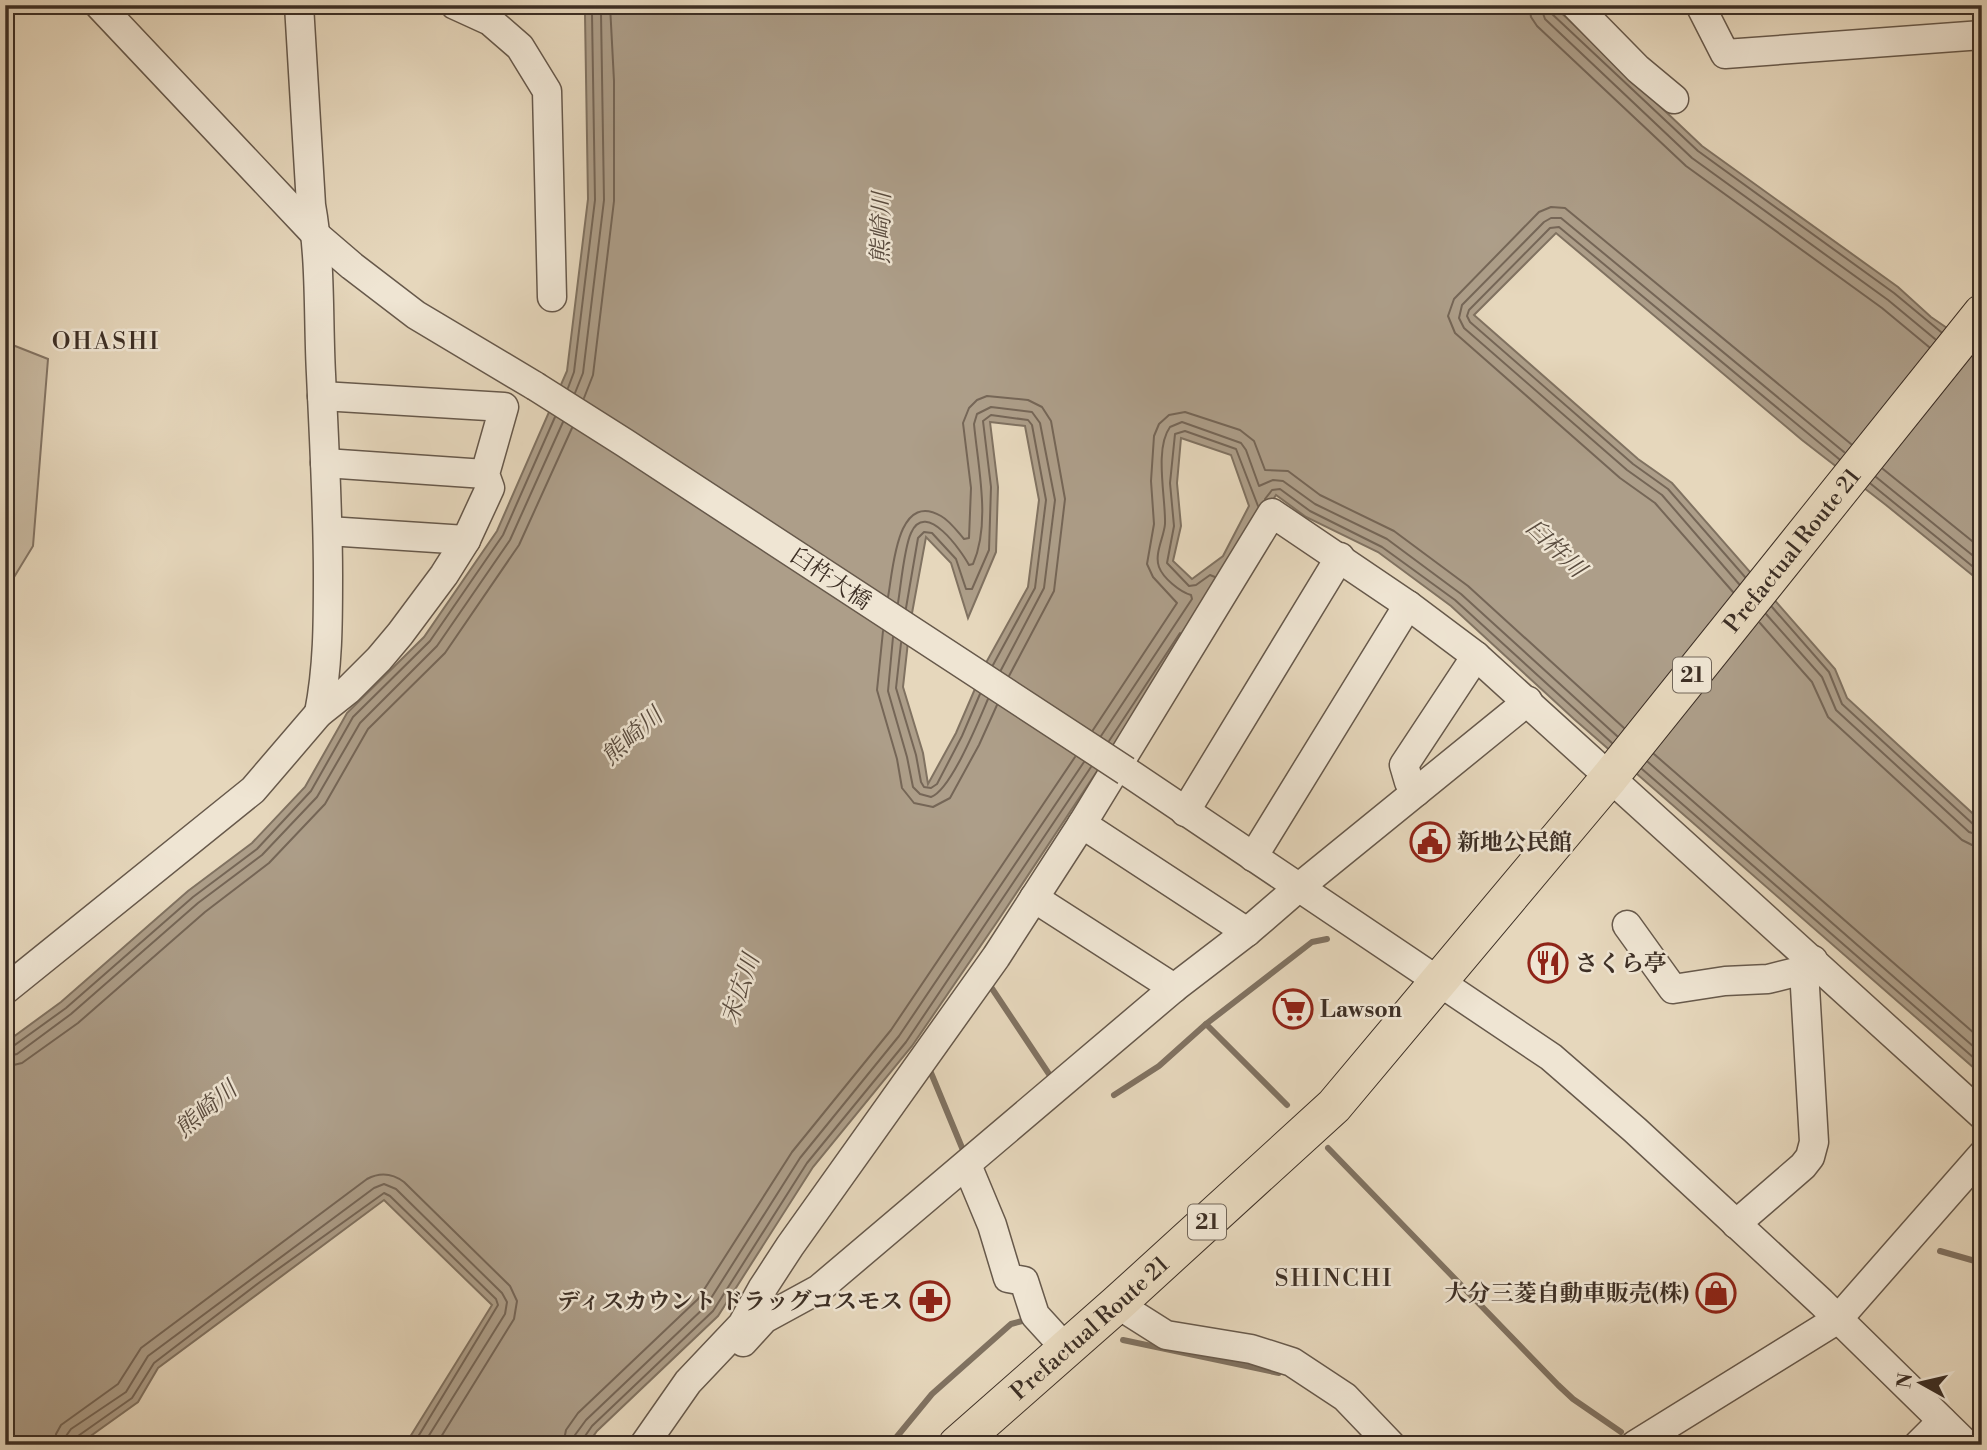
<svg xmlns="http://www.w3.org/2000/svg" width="1987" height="1450" font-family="'Libre Bodoni','Noto Serif JP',serif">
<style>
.green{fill:#c9baa2;stroke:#837464;stroke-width:2}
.water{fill:#ad9e89;stroke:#807261;stroke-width:2;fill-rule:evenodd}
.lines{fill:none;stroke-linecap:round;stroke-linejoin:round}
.shore{stroke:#756657;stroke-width:2}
.stream{stroke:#807261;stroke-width:6}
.minor-casing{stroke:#67594b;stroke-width:31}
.major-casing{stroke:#3d2f25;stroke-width:39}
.minor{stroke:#efe5d3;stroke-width:28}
.major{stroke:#e6d7bc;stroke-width:37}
.minor-bridge-casing{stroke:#67594b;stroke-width:31;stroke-linecap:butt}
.minor-bridge{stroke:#efe5d3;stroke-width:28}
.labels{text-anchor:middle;stroke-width:5;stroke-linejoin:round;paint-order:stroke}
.shield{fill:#efe5d3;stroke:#726659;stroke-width:2}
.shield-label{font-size:21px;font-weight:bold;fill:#3d2f25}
.street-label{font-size:23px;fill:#3d2f25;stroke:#efe5d3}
.poi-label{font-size:23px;font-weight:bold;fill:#3d2f25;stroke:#efe5d3;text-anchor:start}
.water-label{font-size:24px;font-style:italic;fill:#594b3e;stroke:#efe5d3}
.neighbourhood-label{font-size:24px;letter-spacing:2px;fill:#3d2f25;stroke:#efe5d3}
</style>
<rect width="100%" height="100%" fill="#e6d7bc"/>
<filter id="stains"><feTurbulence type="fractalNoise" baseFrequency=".00286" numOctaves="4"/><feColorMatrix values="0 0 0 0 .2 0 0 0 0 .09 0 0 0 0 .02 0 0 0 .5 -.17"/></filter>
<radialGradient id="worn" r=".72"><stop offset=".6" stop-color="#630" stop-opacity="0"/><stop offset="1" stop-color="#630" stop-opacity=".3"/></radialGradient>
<polygon class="green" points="5,342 48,359 33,546 5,592"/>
<path class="water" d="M582,5H1553L1702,146L1898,287L1931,317L1982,352V583L1886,505L1802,440L1556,233L1474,315L1638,459L1672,483L1835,669L1847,698L1982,822V1075L1574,719L1451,606L1378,552L1306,517L1276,495L1204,610L999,919L912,1046L813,1167L718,1316L597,1431L587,1445H405L492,1305L384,1200L158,1368L138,1402L78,1445H5V1043L61,1002L188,891L252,843L305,787L347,713L424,637L497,531L567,371L588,199L585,15ZM990,422L1025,426L1039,500L1028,587L987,661L956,733L928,784L923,753L903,687L910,624L926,537L951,563L968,618L996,552L998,487ZM1181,438L1231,455L1249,506L1223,556L1192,579L1173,561L1181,526L1177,483Z"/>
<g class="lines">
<g class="shore">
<polyline points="1529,5 1531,17 1537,26 1686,166 1882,308 1929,347"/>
<polyline points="1540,5 1545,19 1692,158 1888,300 1935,339"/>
<polyline points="1549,5 1551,13 1698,151 1894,293 1941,332"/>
<polyline points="568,388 574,372 595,200 592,14 589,5"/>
<polyline points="575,393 583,373 604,200 601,13 599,5"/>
<polyline points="584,398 593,375 614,201 614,81 610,5"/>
<polyline points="1883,469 1982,549"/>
<polyline points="1876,477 1982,563"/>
<polyline points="1871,484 1982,574"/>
<polyline points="1265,499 1272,490 1280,489 1310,511 1382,547 1455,600 1612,743"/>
<polyline points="1215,577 1210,575 1196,585 1189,586 1167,563 1174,526 1170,483 1175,434 1185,431 1236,449 1258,506"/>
<polyline points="1745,577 1668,489 1633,464 1470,322 1467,316 1469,310 1550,228 1559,227 1839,459"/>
<polyline points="1739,584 1662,495 1627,470 1464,328 1459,318 1462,305 1544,222 1551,218 1561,218 1844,452"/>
<polyline points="1733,592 1655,503 1620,478 1455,333 1448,316 1454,299 1539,212 1551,207 1565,208 1851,444"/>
<path d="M888,597C893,572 896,490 941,516C950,521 957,531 964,539L969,538L971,488L963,423L969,408L977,400L987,396L1028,400L1042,407L1051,421L1065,499L1054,591L1009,676"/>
<path d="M898,603C901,585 904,548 911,533C926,499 962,552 969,565L973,564C991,523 978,467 974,424L977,414L991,407L1032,412L1040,423L1055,500L1044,588L1001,670"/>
<polyline points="1772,607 1829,672 1842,704 1974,825 1982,827"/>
<polyline points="906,608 918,538 924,532 932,533 956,559 966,589 972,589 989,550 991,487 983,421 991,415 1028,420 1032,425 1046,500 1035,588 993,665"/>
<polyline points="1766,614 1822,677 1836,710 1969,832 1982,836"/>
<polyline points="1760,623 1812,682 1828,717 1962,840 1972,845 1982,846"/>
<polyline points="883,631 877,690 897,759 902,788 914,803 933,807 950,798 979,745 997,705"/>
<path d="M893,637L888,691L907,757L913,787L920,794L931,797C951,790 979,720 988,699"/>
<polyline points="901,643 896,688 916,755 921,782 924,787 931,788 937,784 962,736 980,694"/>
<polyline points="1093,730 1177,603 1153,577 1147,564 1154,524 1151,481 1154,436 1159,424 1169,415 1185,412 1240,430 1254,441 1265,470 1288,471 1320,495 1394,531 1468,586 1624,728"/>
<path d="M1101,736L1192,599L1191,595C1180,592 1163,578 1159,567C1154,554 1164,537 1165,524C1166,499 1154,449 1170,427L1182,422L1241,443L1246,450L1259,486L1273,480L1283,481L1315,504L1387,539L1461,594L1617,736"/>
<polyline points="1109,741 1180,633"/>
<polyline points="1654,754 1982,1040"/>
<polyline points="1648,762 1982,1054"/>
<polyline points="1642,769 1982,1065"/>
<polyline points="5,1048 12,1047 66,1008 193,897 257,849 311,791 353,717 430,641 503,535 555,417"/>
<polyline points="5,1057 17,1054 71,1014 198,903 262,855 317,797 360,723 437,646 510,540 563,422"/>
<polyline points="5,1067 22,1063 78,1023 205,912 269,863 325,804 368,729 445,653 519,545 572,428"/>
<path d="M55,1445L56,1434L61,1425L118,1384L141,1348L367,1179C380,1172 392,1173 404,1182L510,1286L517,1301L514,1319L436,1445"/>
<polyline points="65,1445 66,1436 71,1429 126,1392 148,1356 374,1188 384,1184 396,1189 502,1293 507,1302 505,1314 423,1445"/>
<polyline points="74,1445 78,1436 132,1398 154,1363 260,1282 384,1193 390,1196 496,1299 498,1305 413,1445"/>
<polyline points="563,1445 566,1430 578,1413 698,1299 792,1152 891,1030 1075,757"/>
<polyline points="573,1445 575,1435 586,1420 706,1306 800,1158 899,1036 1084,762"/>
<polyline points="582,1445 583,1439 592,1426 713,1311 807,1163 906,1042 1091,767"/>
</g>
<g class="stream">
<polyline points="989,984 1053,1080"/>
<polyline points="1206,1024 1287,1105"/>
<polyline points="929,1068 965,1155"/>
<polyline points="1114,1095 1159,1066 1206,1024 1312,942 1327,939"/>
<polyline points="1328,1148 1558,1385 1573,1399 1621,1432"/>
<polyline points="1940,1251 1982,1263"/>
<polyline points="1123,1340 1279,1373"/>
<polyline points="890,1445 932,1394 1011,1324 1022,1321"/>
</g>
<g class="minor-casing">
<g id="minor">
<polyline points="99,5 317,236 352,266 416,315 535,386"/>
<path d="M299,5L311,205C321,260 318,318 321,374C324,441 328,508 328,576C328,622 328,668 319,713"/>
<polyline points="455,5 490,21 520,47 547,91 552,297"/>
<polyline points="1575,5 1638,69 1674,99"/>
<polyline points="1700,5 1725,54 1982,35"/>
<polyline points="325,463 485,474"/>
<polyline points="328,531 466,540"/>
<polyline points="1126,771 1551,1057 1635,1130 1821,1302 1967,1445"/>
<polyline points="1416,792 1409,782 1404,765 1476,656"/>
<polyline points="1185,812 1340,557"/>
<polyline points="1082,824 1247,932"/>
<polyline points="1253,857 1408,605"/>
<polyline points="1034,898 1174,988"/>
<polyline points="1627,925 1673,989 1725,981 1768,979 1804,970 1813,960"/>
<polyline points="5,990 253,790 319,713 348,690 379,659 400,634 444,575 466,540 490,488 485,474 504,407 322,396"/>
<polyline points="967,1165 992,1225 1008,1278 1024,1281 1035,1315 1066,1349"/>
<polyline points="1736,1224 1803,1166 1810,1157 1814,1142 1804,970"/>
<polyline points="1117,1304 1166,1335 1251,1349 1292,1362 1345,1397 1391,1445"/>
<polyline points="743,1342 764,1319 819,1289 1174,988 1247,932 1298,888 1528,701"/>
<polyline points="644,1445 688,1382 742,1325 762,1289 790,1246 996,957 1082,824 1272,513 1408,605 1476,656 1982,1115"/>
<polyline points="1635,1445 1838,1319 1982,1155"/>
<polyline points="1918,1445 1942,1421"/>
</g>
</g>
<g class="major-casing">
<g id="major">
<path id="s1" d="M957,1445L1117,1304L1334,1106L1610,777L1982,313"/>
</g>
</g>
<use href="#minor" class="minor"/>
<use href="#major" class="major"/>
<g class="minor-bridge-casing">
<polyline id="minor-bridge" points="535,386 625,443 1126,771"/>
</g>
<use href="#minor-bridge" class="minor-bridge"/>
</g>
<defs>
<g id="civic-ring" transform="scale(2.0125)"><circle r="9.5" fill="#efe5d3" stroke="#8f2418" stroke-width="1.5"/><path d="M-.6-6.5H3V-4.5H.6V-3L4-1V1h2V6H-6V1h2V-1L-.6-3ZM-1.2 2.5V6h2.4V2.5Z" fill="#8f2418"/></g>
<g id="restaurant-ring" transform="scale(2.0125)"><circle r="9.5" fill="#efe5d3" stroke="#8f2418" stroke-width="1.5"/><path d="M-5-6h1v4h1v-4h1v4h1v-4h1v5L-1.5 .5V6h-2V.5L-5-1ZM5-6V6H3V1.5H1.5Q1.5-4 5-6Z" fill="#8f2418"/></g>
<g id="supermarket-ring" transform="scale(2.0125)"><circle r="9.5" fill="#efe5d3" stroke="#8f2418" stroke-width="1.5"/><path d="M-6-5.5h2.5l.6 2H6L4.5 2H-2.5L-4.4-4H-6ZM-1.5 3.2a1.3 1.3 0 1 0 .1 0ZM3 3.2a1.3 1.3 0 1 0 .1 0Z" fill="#8f2418"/></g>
<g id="shop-ring" transform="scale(2.0125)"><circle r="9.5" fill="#efe5d3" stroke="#8f2418" stroke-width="1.5"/><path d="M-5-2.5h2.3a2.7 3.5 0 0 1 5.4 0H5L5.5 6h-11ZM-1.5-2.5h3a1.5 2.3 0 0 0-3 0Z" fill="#8f2418"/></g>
<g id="pharmacy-ring" transform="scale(2.0125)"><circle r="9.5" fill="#efe5d3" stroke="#8f2418" stroke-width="1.5"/><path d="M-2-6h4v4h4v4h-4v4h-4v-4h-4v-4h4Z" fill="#8f2418"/></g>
</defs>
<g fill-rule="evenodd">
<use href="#civic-ring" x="1430" y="842"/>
<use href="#restaurant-ring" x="1548" y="963"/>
<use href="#supermarket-ring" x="1293" y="1009"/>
<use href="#shop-ring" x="1716" y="1293"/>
<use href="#pharmacy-ring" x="930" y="1301"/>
</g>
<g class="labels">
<g class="shield">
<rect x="1673" y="657.5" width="38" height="35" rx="5"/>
<rect x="1188" y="1204.5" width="38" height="35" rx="5"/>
</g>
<g class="shield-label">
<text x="1692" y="682">21</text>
<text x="1207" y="1229">21</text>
</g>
<g class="street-label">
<text dy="8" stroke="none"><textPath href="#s1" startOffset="1227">Prefactual Route 21</textPath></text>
<text transform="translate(831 578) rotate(34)" y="8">臼杵大橋</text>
<text dy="8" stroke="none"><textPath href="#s1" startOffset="177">Prefactual Route 21</textPath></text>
</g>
<g class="poi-label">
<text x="1457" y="850">新地公民館</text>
<text x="1575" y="971">さくら亭</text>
<text x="1320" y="1017">Lawson</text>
<text x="1689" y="1301" text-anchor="end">大分三菱自動車販売(株)</text>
<text x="903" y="1309" text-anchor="end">ディスカウント ドラッグコスモス</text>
</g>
<g class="water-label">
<text transform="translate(881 228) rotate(-89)" y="8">熊崎川</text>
<text transform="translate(1556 548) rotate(44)" y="8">臼杵川</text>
<text transform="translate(632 736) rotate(-42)" y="8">熊崎川</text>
<text transform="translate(740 989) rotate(-71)" y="8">末広川</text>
<text transform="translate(206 1109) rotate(-40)" y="8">熊崎川</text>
</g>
<g class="neighbourhood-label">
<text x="106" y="349">OHASHI</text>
<text x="1334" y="1286">SHINCHI</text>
</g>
</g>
<rect width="1987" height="1450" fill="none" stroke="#e6d7bc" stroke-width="28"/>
<rect x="7" y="7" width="1973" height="1436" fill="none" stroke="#3d2f25" stroke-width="3.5"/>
<rect x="14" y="14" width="1959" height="1422" fill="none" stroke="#3d2f25" stroke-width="2"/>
<g transform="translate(1921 1383) rotate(278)" stroke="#efe5d3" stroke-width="5" paint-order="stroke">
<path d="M0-5L12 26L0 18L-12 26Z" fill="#3d2f25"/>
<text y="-10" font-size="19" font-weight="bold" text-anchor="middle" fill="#3d2f25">N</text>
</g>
<rect width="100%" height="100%" filter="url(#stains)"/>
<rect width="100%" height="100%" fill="url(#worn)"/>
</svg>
